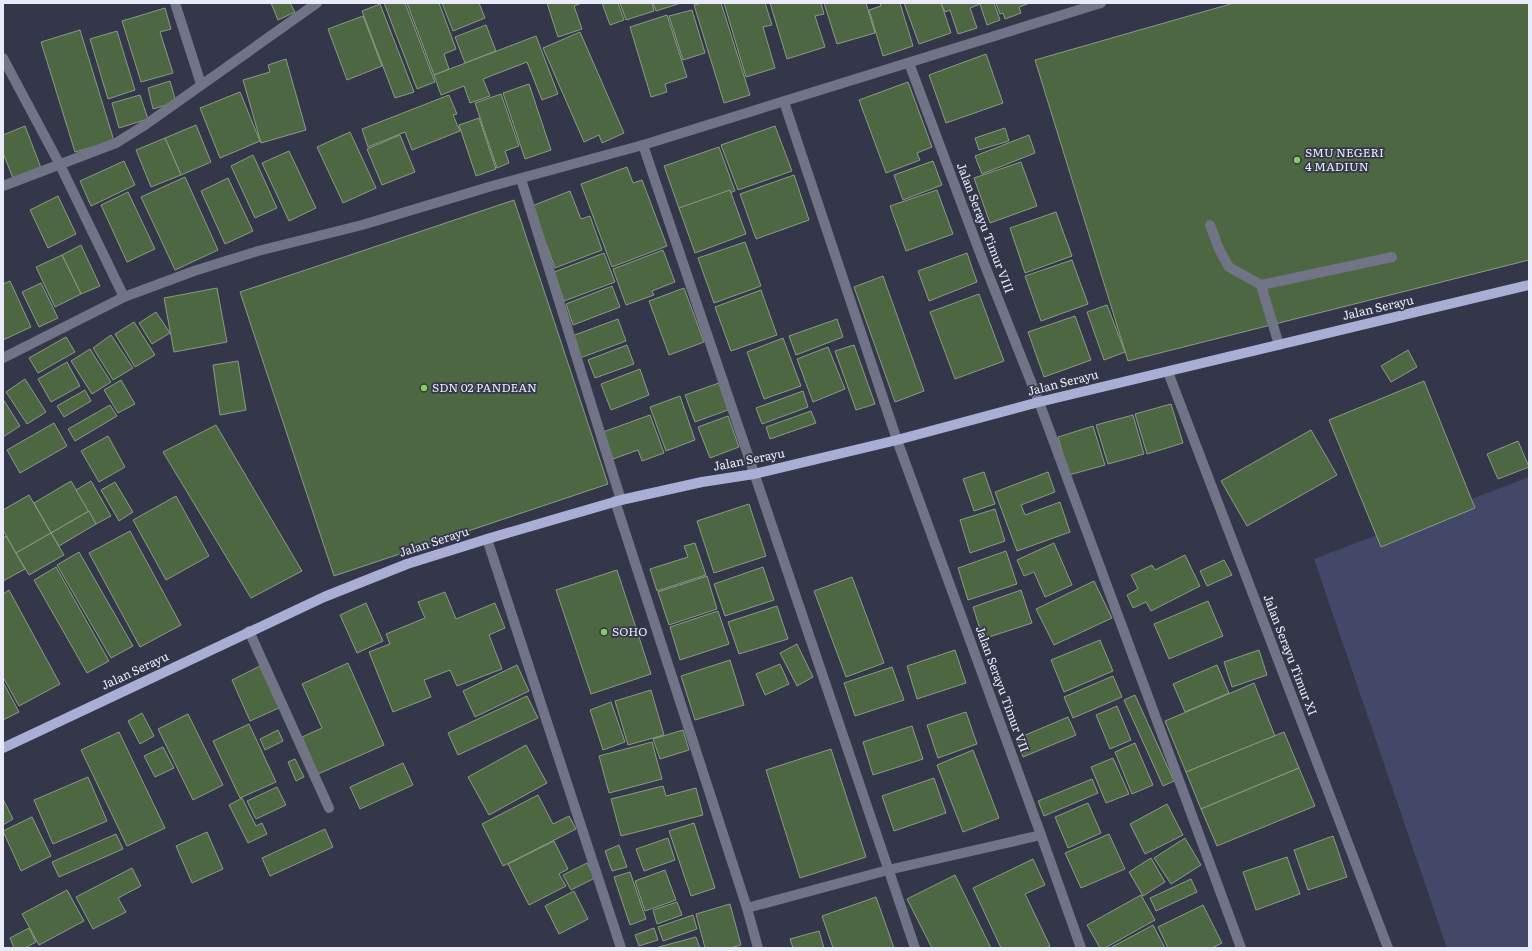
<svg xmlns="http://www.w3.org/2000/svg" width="1532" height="951" font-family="Literata,serif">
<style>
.green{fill:#444868}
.building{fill:#4e6743;stroke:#8b9a85}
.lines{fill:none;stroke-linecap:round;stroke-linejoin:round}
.minor{stroke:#717487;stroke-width:10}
.major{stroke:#a9afd4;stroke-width:10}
.poi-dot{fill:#7dd154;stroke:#34364a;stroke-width:1.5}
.labels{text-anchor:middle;stroke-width:3.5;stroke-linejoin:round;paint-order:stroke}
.poi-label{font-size:12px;fill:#e9ebf8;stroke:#34364a;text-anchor:start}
.street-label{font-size:12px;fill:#e9ebf8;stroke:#34364a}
</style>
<rect width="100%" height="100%" fill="#34364a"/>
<polygon class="green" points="1529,477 1529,948 1447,948 1314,559"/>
<g class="building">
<polygon points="271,3 290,3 295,12 278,20"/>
<polygon points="384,3 405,3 435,82 417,89"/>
<polygon points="407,3 439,3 456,49 444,54 449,69 434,75"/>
<polygon points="442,3 479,3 485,18 453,31"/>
<polygon points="547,3 582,3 574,6 582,29 558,37"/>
<polygon points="602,3 618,3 624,20 610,25"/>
<polygon points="620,3 652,3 654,11 626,20"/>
<polygon points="653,3 681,3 656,11"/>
<polygon points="702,3 721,3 750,95 724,103 694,5"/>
<polygon points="724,3 765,3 772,25 763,27 775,68 746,77"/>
<polygon points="770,3 821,3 824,14 815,16 825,47 787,59"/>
<polygon points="824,3 866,3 875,33 837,44"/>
<polygon points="880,3 900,3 913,46 883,56 869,10 881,6"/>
<polygon points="904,3 941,3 951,33 919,44"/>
<polygon points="941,3 994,3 1000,20 987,25 980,4 970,8 977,28 958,34 950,10 945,12"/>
<polygon points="996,3 1030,3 1019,7 1021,13 1005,19 1003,13 1000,14"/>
<polygon points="1234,3 1529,3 1529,260 1128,361 1035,60"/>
<polygon points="380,4 414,92 395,98 362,11"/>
<polygon points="165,8 171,29 160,32 173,73 141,82 122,21"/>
<polygon points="692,10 705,53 683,60 669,16"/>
<polygon points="667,15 687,77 665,84 667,92 651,97 630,27"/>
<polygon points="363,16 382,66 347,80 328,29"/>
<polygon points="486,25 496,51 465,63 455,37"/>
<polygon points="80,30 114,141 75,152 41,42"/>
<polygon points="117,31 135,90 108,99 90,39"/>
<polygon points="580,32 624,133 602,143 599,135 584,142 543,48"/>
<polygon points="536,36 558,94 542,100 527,62 483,79 490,96 470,103 464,86 441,95 434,75"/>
<polygon points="986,54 1003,103 946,123 929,75"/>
<polygon points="286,59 306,130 261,143 243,80 270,72 268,65"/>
<polygon points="170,81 176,102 153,109 148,88"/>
<polygon points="908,82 932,147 917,153 920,160 886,173 859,100"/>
<polygon points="529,84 551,150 525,159 503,93"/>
<polygon points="240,92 260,141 220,158 200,108"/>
<polygon points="501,94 519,146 505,151 509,163 497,168 475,103"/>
<polygon points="140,95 148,119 119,128 112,103"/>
<polygon points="449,95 457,114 453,115 460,131 412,150 405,132 368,147 362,129"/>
<polygon points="479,118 496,169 476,176 459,125"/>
<polygon points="196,125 211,162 181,175 165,138"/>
<polygon points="25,126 41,168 13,178 3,153 3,135"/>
<polygon points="775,126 792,171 738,190 721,145"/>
<polygon points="1005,128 1009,141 979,150 975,138"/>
<polygon points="350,132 376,188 343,203 317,147"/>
<polygon points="400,135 415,172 382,185 367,149"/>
<polygon points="1029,135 1035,153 982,174 975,156"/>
<polygon points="165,138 181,175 151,187 136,150"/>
<polygon points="719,147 735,191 680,211 664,166"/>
<polygon points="289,151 316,208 289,221 262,163"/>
<polygon points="253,155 277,208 255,218 231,166"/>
<polygon points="124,161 135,185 91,206 80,181"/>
<polygon points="933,161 942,185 903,200 894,175"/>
<polygon points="1021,162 1037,206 990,223 974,178"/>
<polygon points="627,167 633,183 642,180 667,246 612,267 581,184"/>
<polygon points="794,175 809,220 756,239 740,194"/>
<polygon points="185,177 218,250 175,270 141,197"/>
<polygon points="228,178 253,231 225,244 201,191"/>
<polygon points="730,190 746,234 695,253 679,208"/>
<polygon points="937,190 953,234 906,251 890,206"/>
<polygon points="570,191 581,219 590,216 602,250 555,268 532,206"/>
<polygon points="128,192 155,249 127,262 101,205"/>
<polygon points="58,196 76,234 48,248 30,210"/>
<polygon points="514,200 608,484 334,576 240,292"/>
<polygon points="1056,212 1072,256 1025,273 1010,228"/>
<polygon points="745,242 761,286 714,303 698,258"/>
<polygon points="81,245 100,286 81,294 62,255"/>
<polygon points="663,250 675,282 652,291 654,295 626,305 613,269"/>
<polygon points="604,253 615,282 564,301 554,272"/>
<polygon points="967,253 977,282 929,301 918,271"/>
<polygon points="62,255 81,294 55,307 36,267"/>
<polygon points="1072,260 1088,304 1041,321 1025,276"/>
<polygon points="883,276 924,391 895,402 854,287"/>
<polygon points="10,281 31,327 3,340 3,284"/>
<polygon points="41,283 58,318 39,327 22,292"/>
<polygon points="612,286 620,307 573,325 566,304"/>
<polygon points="217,288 227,342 174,352 164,298"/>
<polygon points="684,288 704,342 669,355 649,301"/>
<polygon points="761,290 777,335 731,351 715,307"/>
<polygon points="979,294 1004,361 955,379 930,312"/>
<polygon points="1107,305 1125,352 1104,360 1087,312"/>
<polygon points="156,312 170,333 152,344 139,323"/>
<polygon points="1075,316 1091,360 1044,377 1028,332"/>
<polygon points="618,319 626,341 580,358 572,336"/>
<polygon points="837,319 843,337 796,355 789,336"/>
<polygon points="134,322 155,355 135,367 115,334"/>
<polygon points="111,335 133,368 113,380 93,348"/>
<polygon points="66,337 75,352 38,373 29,358"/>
<polygon points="783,338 801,386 764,399 747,352"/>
<polygon points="627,345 634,364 595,378 588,360"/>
<polygon points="854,345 875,404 856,410 835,351"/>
<polygon points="828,347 845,389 813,402 797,359"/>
<polygon points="90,349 111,382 92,394 71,361"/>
<polygon points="1408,350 1417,367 1391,382 1381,366"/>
<polygon points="238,361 246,410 220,415 213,365"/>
<polygon points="67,362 80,386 51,402 38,379"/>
<polygon points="640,369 649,395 611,410 601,384"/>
<polygon points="25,379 46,412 27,424 6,392"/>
<polygon points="121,380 135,404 118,413 104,390"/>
<polygon points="1424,381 1475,508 1381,547 1329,420"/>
<polygon points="719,383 728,410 695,422 685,395"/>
<polygon points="85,390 91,401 64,417 57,406"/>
<polygon points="803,391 808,407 762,424 756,408"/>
<polygon points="680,396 695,440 666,451 650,407"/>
<polygon points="3,399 20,426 3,437"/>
<polygon points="1171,404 1183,443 1147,454 1135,414"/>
<polygon points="110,405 117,416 75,441 68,429"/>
<polygon points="811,411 816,423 770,439 766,427"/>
<polygon points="650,415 664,453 642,461 638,450 613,459 603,432"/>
<polygon points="1133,415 1144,454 1108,464 1096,425"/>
<polygon points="728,416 739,447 710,458 698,427"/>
<polygon points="54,423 67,446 20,473 7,450"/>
<polygon points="216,425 302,571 251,598 163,452"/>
<polygon points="1093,426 1105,465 1069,475 1058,437"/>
<polygon points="1311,430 1337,475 1247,526 1221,481"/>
<polygon points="108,436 125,467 99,482 81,451"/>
<polygon points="1518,441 1529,467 1498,479 1487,454"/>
<polygon points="984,472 995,504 974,511 963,479"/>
<polygon points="1048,472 1055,492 1021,505 1025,515 1060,502 1070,532 1017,551 995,492"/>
<polygon points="71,481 89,511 51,533 34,503"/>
<polygon points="91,481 111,516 96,524 76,490"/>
<polygon points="115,482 133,512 119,521 101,490"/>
<polygon points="29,495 51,533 16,553 3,530 3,510"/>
<polygon points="176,496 209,556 166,580 133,520"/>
<polygon points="749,504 766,556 714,573 697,521"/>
<polygon points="995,509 1005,541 970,553 960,520"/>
<polygon points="89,511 96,524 59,546 51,533"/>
<polygon points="130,531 181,625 140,647 89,553"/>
<polygon points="51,533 64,555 29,575 16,553"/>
<polygon points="6,536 25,569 3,581 3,538"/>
<polygon points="695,543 706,575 657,591 650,569 688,557 684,546"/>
<polygon points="1054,543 1072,585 1045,597 1034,572 1024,576 1017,560"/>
<polygon points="1006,551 1017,584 968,600 958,568"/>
<polygon points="79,552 133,646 111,658 57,565"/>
<polygon points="1185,555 1200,586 1151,611 1146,602 1133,608 1127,595 1138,589 1131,575 1152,565 1155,570"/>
<polygon points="1224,560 1232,575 1207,586 1200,571"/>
<polygon points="56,567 109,661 87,673 34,580"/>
<polygon points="763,567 774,600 725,616 714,584"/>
<polygon points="617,570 651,674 591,694 556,590"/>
<polygon points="707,576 717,609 669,625 658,592"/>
<polygon points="852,577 884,663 846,677 814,591"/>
<polygon points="1094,581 1112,618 1054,645 1036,609"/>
<polygon points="9,590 60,684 19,706 3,677 3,594"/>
<polygon points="1021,590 1032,623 983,639 973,607"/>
<polygon points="445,592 456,619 495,603 505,628 489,635 502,669 457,686 450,670 424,680 431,697 393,712 369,652 390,644 386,634 425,618 418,602"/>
<polygon points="1208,601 1223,636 1169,659 1154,624"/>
<polygon points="366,603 383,641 357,653 340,615"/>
<polygon points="777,606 788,639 739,654 728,622"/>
<polygon points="718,611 729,644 680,660 670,627"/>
<polygon points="1100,640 1113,671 1064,692 1051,660"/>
<polygon points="797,644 813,677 797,686 780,653"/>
<polygon points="955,650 966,683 917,699 907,666"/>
<polygon points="1259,650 1267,675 1232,687 1224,662"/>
<polygon points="730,660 744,705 695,720 681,676"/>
<polygon points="348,663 384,745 318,774 302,737 322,728 302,684"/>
<polygon points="780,664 789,684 765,695 756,674"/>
<polygon points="517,665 529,691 475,717 463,691"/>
<polygon points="1217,665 1229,693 1185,712 1173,684"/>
<polygon points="260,666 279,708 250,721 232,680"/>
<polygon points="892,667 904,700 855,716 844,683"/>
<polygon points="1113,676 1122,697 1073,718 1064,697"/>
<polygon points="3,682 19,712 3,720"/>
<polygon points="1254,683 1275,736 1186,772 1165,721"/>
<polygon points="651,690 664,735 628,745 615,701"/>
<polygon points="1135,695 1174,781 1163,786 1124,700"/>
<polygon points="527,696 538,718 458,755 448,733"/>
<polygon points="611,702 625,742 603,750 590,710"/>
<polygon points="1117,706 1131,740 1110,749 1096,715"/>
<polygon points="966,712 977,744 938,758 927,725"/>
<polygon points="142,713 154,736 140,744 128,721"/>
<polygon points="188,714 223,785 193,800 158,729"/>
<polygon points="1068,717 1076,735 1023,757 1016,739"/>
<polygon points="249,724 276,782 240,798 213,741"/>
<polygon points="912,726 923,759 873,775 863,742"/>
<polygon points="278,730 283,741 265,750 260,739"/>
<polygon points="683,730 689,750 660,759 653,739"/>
<polygon points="119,732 165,828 127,846 81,750"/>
<polygon points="1284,732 1299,768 1201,809 1186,772"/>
<polygon points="652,742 662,779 609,793 599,756"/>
<polygon points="1135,743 1153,785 1132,794 1115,752"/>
<polygon points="526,745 547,783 489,815 468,777"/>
<polygon points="163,747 174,768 155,777 144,756"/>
<polygon points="831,749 866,857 800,878 766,770"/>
<polygon points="973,750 999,818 963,832 937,765"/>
<polygon points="1113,758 1129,794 1106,803 1091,767"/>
<polygon points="295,759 304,777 296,781 288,762"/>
<polygon points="403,763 413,785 360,809 350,787"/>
<polygon points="1299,768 1315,806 1217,846 1201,809"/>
<polygon points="88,777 107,821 53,844 34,800"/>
<polygon points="934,778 946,813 894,831 882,796"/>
<polygon points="1092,779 1098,793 1044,816 1038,801"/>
<polygon points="663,786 666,796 696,788 703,815 621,836 611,799"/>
<polygon points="277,787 286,805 256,819 247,801"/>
<polygon points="538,795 553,824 569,816 576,829 503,866 482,824"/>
<polygon points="242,798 256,826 262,823 267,834 248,843 229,805"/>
<polygon points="3,799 13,819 3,825"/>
<polygon points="1088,803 1101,833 1068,848 1055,817"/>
<polygon points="1167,804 1183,835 1145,854 1130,824"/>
<polygon points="32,817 51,856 21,871 3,831"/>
<polygon points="694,823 715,888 691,896 669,831"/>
<polygon points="325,829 333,847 270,876 262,858"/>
<polygon points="207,832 223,869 192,883 176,846"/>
<polygon points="116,834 123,849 59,877 52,862"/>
<polygon points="1109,834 1125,869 1081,888 1065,853"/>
<polygon points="1333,836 1347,877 1308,890 1294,850"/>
<polygon points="668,838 675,860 644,871 636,849"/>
<polygon points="1185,838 1201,865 1171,884 1154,858"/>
<polygon points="554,841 568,869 559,874 566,886 529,905 508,864"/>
<polygon points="619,845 627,867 612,871 605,851"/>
<polygon points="1287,857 1300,894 1256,910 1243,872"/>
<polygon points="1151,858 1165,882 1143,896 1129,872"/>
<polygon points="1033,859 1045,885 1025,894 1050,946 1045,948 1001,948 973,888"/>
<polygon points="587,863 595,878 571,890 563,875"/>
<polygon points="132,868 141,886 118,898 126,912 93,929 76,897"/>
<polygon points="665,870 676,900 645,911 635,881"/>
<polygon points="630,872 646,919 630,925 614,877"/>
<polygon points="955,875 991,948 932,948 907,899"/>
<polygon points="1191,879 1197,892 1156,911 1150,898"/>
<polygon points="67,890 84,921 39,945 22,914"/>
<polygon points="574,891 588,919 559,934 545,906"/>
<polygon points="1141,895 1155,920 1105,948 1100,948 1087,925"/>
<polygon points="876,897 894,948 833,948 822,916"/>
<polygon points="677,902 682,915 657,924 653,910"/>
<polygon points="730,904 741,945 730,948 705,948 696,914"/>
<polygon points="1203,905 1222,943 1212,948 1168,948 1158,927"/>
<polygon points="693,915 697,929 663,941 658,927"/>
<polygon points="1153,925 1165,948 1110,948"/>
<polygon points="29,928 36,942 25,948 14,948 10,938"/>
<polygon points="654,928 658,940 639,946 635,935"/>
<polygon points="819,931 824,948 793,948 790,939"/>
<polygon points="696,937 700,948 655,948"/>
</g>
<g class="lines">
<g class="minor">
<polyline points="175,3 201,84"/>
<polyline points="3,58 59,163 124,297"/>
<polyline points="909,63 980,253 1039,402 1241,948"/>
<polyline points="784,102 897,440 1041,835 1081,948"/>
<polyline points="643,145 915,948"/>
<polyline points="521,179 621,500"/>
<polyline points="3,186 116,143 145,125 317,3"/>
<polyline points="1210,225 1219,249 1229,267 1261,285 1279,345"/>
<polyline points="1261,285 1392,257"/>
<polyline points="3,358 124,297 194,271 258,251 362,225 492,186 643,145 1101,3"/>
<polyline points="1168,372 1388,948"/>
<polyline points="615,501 747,908 758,948"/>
<polyline points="487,539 621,948"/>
<polyline points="249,631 329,808"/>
<polyline points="747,908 888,870 1041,835"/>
</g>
<polyline class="major" points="3,748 324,597 407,564 487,539 621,500 702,482 754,474 897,440 1039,402 1529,285"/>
</g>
<g class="poi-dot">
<circle cx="1297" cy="160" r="4"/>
<circle cx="424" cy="388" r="4"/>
<circle cx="604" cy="632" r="4"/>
</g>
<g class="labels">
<g class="poi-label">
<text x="1305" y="157">SMU NEGERI<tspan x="1305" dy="14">4 MADIUN</tspan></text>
<text x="432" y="392">SDN 02 PANDEAN</text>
<text x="612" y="636">SOHO</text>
</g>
<g class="street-label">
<text transform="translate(985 228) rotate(69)" y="4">Jalan Serayu Timur VIII</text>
<text transform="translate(1378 308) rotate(-13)" y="4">Jalan Serayu</text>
<text transform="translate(1063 383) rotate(-14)" y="4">Jalan Serayu</text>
<text transform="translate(749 460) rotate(-11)" y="4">Jalan Serayu</text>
<text transform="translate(434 542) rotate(-18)" y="4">Jalan Serayu</text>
<text transform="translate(1290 655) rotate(69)" y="4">Jalan Serayu Timur XI</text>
<text transform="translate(135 671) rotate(-25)" y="4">Jalan Serayu</text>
<text transform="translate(1002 689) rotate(70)" y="4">Jalan Serayu Timur VII</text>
</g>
</g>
<rect width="1532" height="951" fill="none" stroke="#e9ebf8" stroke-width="8"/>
</svg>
